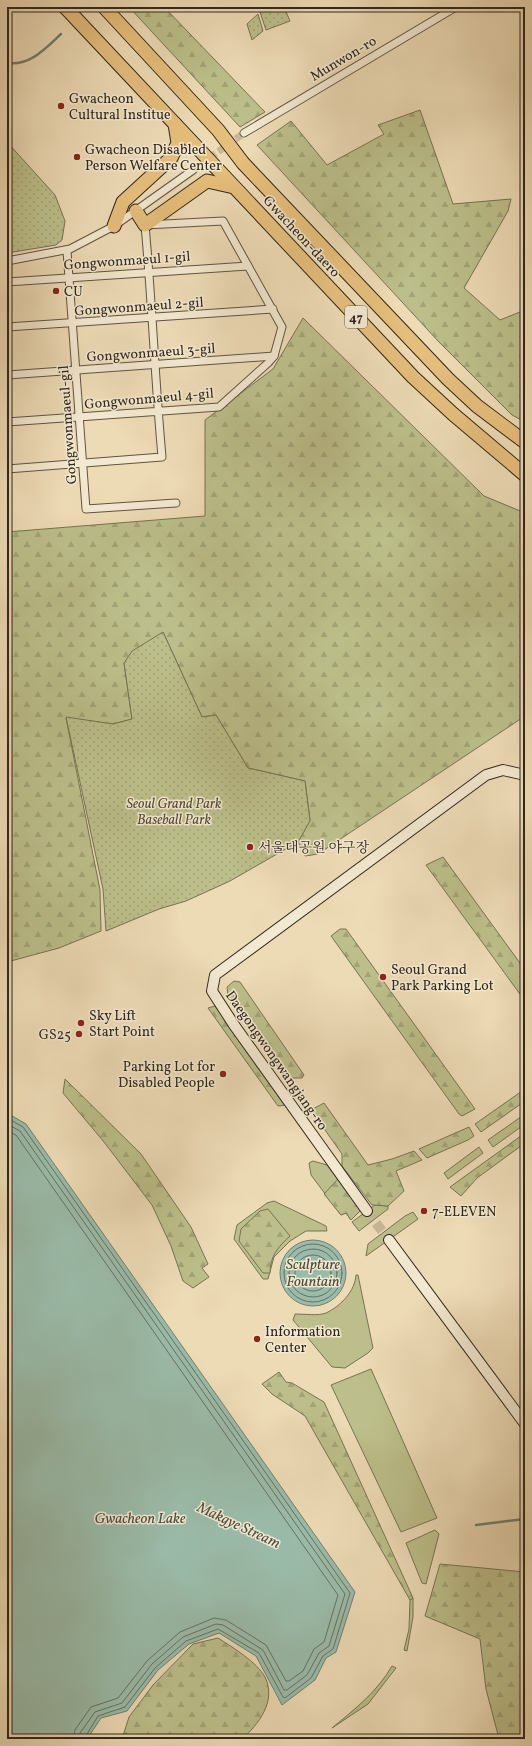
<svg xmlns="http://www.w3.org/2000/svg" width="532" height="1746" font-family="Vollkorn,'Noto Serif KR',serif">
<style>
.green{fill:#bcbf8b;stroke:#767354}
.forest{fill:url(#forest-firs);stroke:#767354}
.park{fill:url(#park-dots);stroke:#767354}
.water{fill:#9abba9;stroke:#708071}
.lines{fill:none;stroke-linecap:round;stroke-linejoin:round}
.shore{stroke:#657162;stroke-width:1}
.stream{stroke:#708071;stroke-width:2.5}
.street-tunnel{stroke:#c7b797;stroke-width:7;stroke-dasharray:7 3.5;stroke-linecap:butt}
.secondary-tunnel{stroke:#c7b797;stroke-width:10;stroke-dasharray:10 5;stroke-linecap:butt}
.street-casing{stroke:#5f5442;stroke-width:9}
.secondary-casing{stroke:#30271c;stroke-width:12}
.highway-casing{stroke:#30271c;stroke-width:15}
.street{stroke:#f3e8d0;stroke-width:7}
.secondary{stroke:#f3e8d0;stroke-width:10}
.highway{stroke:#e6be7b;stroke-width:13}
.poi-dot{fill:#8f2418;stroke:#f3e8d0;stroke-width:1.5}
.labels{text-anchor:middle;stroke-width:3;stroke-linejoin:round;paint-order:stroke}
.shield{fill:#f3e8d0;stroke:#6a6152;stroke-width:1}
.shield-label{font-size:13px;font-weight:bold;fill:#30271c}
.street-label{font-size:14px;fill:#30271c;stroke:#f3e8d0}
.poi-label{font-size:14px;fill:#30271c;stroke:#f3e8d0;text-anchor:start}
.park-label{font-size:14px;font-style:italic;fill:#534d38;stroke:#f3e8d0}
.water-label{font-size:15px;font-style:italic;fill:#4a4c3f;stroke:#f3e8d0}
</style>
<defs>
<pattern id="forest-firs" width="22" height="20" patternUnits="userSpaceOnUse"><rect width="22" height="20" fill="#bcbf8b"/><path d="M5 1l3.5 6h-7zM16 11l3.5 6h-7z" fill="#a2a477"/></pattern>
<pattern id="park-dots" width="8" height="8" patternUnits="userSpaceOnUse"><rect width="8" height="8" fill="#bcbf8b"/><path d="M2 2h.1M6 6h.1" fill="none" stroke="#a2a477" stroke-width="1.8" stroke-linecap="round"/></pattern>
</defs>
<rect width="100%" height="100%" fill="#eddbb6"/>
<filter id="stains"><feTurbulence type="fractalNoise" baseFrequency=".005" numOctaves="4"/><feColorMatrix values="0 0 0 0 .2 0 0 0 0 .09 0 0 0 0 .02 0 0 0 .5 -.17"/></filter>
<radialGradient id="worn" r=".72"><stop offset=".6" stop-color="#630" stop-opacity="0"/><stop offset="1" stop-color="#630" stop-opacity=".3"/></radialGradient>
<g class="green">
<polygon points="525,1114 525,1124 493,1147 488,1140"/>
<polygon points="479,1147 483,1153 448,1179 444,1173"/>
<polygon points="313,1161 327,1165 361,1210 351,1220 346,1213 341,1215 311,1175 309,1163"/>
<polygon points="274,1201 326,1226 327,1231 306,1231 290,1241 274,1257 268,1279 263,1279 234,1239 237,1225 267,1203"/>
<polygon points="375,1205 388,1206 388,1209 359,1231 352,1222"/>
<polygon points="413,1212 418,1219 366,1256 368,1244 405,1216"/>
<path d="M356,1275H358L373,1348L368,1353L345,1368L332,1367L293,1320L295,1314C304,1314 319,1316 326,1313C341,1306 355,1291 356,1275Z"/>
<polygon points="371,1369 437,1518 401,1532 331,1385"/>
<polygon points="435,1530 439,1534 426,1584 422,1583 406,1543"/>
<polygon points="413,1598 413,1617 407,1651 404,1650 409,1629 410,1600"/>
<path d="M392,1666L396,1668L368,1704L332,1728C355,1709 377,1692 392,1666Z"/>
</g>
<g class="forest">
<polygon points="129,7 164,7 265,112 240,127"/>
<polygon points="420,110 453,204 511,199 508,211 464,288 500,320 525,310 525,422 512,415 439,342 257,145 291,121 327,165 384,134 378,125"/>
<polygon points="303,318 484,496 525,513 525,716 318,854 305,856 298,842 310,820 305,781 248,768 216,715 202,717 163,632 124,663 132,719 114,724 66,718 100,890 101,931 59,948 7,962 7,532 205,516 205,420 273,369"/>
<polygon points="443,857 525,970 525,1001 426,865"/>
<polygon points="340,929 346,929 475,1109 462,1116 459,1114 331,936"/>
<polygon points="234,981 240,982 304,1075 302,1078 286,1078 232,1005 228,996 227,987"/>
<polygon points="215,1006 288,1105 278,1106 208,1008"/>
<polygon points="65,1079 141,1154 191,1227 208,1264 202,1268 209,1277 193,1288 183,1281 171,1246 152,1205 104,1142 63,1093"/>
<polygon points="525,1089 525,1101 481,1132 475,1124"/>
<polygon points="324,1103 368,1165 392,1159 414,1151 422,1160 396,1171 404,1191 388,1206 372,1205 342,1166 342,1154 311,1110"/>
<polygon points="469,1127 474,1136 468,1140 427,1158 419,1149"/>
<polygon points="525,1133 525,1143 477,1178 461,1196 450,1187"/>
<polygon points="338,1179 361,1210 351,1220 346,1213 341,1215 324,1194"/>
<path d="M268,1209L290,1236C278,1247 270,1256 270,1273H263L239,1241L241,1229L260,1211Z"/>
<polygon points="279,1372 286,1382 292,1383 324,1402 413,1598 410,1600 305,1416 272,1394 262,1384"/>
<polygon points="440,1564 525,1572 525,1739 505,1739 498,1735 486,1689 480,1639 425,1616"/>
<path d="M218,1638C232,1647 257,1662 265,1677C277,1701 258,1725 242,1739H122L129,1717L153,1685L193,1644Z"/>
</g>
<g class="park">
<polygon points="264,7 284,7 290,21 266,30 259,9"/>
<polygon points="258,14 263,31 252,40 247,24"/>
<polygon points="7,142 55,195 65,221 62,240 56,245 7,253"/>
<polygon points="163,632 202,717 216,715 248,768 305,781 310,821 298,842 230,881 186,901 159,909 106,931 103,889 66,717 113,724 132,719 124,663 132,651"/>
</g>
<g class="water">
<polygon points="7,1113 26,1124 355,1592 336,1652 326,1658 315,1680 282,1705 256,1656 219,1633 189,1644 158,1670 127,1711 101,1718 87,1739 7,1739"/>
<circle cx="313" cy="1273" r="33"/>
</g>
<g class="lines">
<g class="shore">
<polyline points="7,1118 23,1127 350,1593 333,1649 323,1656 311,1678 285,1698 283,1697 259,1653 218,1629 186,1641 155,1668 125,1707 98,1716 84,1739"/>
<polyline points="7,1124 20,1131 345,1594 329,1646 319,1653 307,1675 287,1690 284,1690 263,1650 223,1625 216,1624 183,1637 152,1664 122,1703 95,1712 80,1733 79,1739"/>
<polyline points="7,1131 16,1135 338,1595 324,1642 314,1649 303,1671 289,1681 286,1681 266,1645 226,1620 214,1618 180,1632 147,1661 118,1698 91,1707 75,1730 73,1739"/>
<circle cx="313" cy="1273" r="29"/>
<circle cx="313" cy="1273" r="24"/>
<circle cx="313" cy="1273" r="18"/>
</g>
<g class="stream">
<path d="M7,63C30,66 45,49 61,34"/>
<polyline points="476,1525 525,1519"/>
</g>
<polyline class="street-tunnel" points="193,170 244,133"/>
<polyline class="secondary-tunnel" points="367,1211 389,1240"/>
<g class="street-casing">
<g id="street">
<polyline points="244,133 456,7"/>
<polyline points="67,251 86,509 176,503"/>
<polyline points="7,261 70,249 114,226 193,170"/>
<polyline points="7,282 248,266"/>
<polyline points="7,327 273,309"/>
<polyline points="7,375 274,356"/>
<path d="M7,422L219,407L268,363L274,356L282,327L223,221L145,225C152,302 155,380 162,457L7,469"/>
</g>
</g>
<g class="secondary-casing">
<g id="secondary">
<polyline points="367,1211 234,1025 212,991 215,975 486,775 503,770 525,775"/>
<polyline points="389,1240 525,1424"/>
</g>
</g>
<g class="highway-casing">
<g id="highway">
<polyline points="65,7 413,377 453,414 525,475"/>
<polyline points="104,7 218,130 243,163 448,379 477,406 525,442"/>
<polyline points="136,211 145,225 207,181 234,187"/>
<polyline points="114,226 123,202 171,158 178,143 175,124"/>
</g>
</g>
<use href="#street" class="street"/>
<use href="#secondary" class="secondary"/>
<use href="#highway" class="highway"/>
</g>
<g class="poi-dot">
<circle cx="61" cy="106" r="4"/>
<circle cx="77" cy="157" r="4"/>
<circle cx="56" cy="291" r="4"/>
<circle cx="250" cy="847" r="4"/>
<circle cx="383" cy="977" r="4"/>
<circle cx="81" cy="1023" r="4"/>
<circle cx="79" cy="1034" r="4"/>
<circle cx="223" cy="1074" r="4"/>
<circle cx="424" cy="1211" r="4"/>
<circle cx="257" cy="1339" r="4"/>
</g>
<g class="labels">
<rect class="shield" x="345" y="306" width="22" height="22" rx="3"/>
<g class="shield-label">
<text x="356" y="322">47</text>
</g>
<g class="street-label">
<text transform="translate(343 58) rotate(-31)" y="5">Munwon-ro</text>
<text transform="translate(302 236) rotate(47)" y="5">Gwacheon-daero</text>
<text transform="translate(127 260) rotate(-4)" y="5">Gongwonmaeul 1-gil</text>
<text transform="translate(139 306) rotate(-4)" y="5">Gongwonmaeul 2-gil</text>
<text transform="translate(151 352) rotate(-4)" y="5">Gongwonmaeul 3-gil</text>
<text transform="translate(149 398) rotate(-5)" y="5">Gongwonmaeul 4-gil</text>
<text transform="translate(67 425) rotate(-94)" y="5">Gongwonmaeul-gil</text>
<text transform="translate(277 1060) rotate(55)" y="5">Daegongwongwangjang-ro</text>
</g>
<g class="poi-label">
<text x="69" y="103">Gwacheon<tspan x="69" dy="16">Cultural Institue</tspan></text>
<text x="85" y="154">Gwacheon Disabled<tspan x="85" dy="16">Person Welfare Center</tspan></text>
<text x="64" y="296">CU</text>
<text x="258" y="852">서울대공원 야구장</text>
<text x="391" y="974">Seoul Grand<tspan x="391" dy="16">Park Parking Lot</tspan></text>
<text x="89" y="1020">Sky Lift<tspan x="89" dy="16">Start Point</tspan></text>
<text x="71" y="1039" text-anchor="end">GS25</text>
<text x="215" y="1071" text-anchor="end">Parking Lot for<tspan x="215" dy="16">Disabled People</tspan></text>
<text x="432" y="1216">7-ELEVEN</text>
<text x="265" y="1336">Information<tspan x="265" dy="16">Center</tspan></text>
</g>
<g class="park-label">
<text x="174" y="808">Seoul Grand Park<tspan x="174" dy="16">Baseball Park</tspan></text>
</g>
<g class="water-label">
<text x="313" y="1269">Sculpture<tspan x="313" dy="17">Fountain</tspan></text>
<text x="140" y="1523">Gwacheon Lake</text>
<text transform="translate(239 1525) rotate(25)" y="5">Makgye Stream</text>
</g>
</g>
<rect width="532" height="1746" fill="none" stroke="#eddbb6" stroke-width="24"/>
<rect x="8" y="8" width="516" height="1730" fill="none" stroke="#30271c" stroke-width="2"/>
<rect x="12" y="12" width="508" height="1722" fill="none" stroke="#30271c"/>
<rect width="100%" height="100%" filter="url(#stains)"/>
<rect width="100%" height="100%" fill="url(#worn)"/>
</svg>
